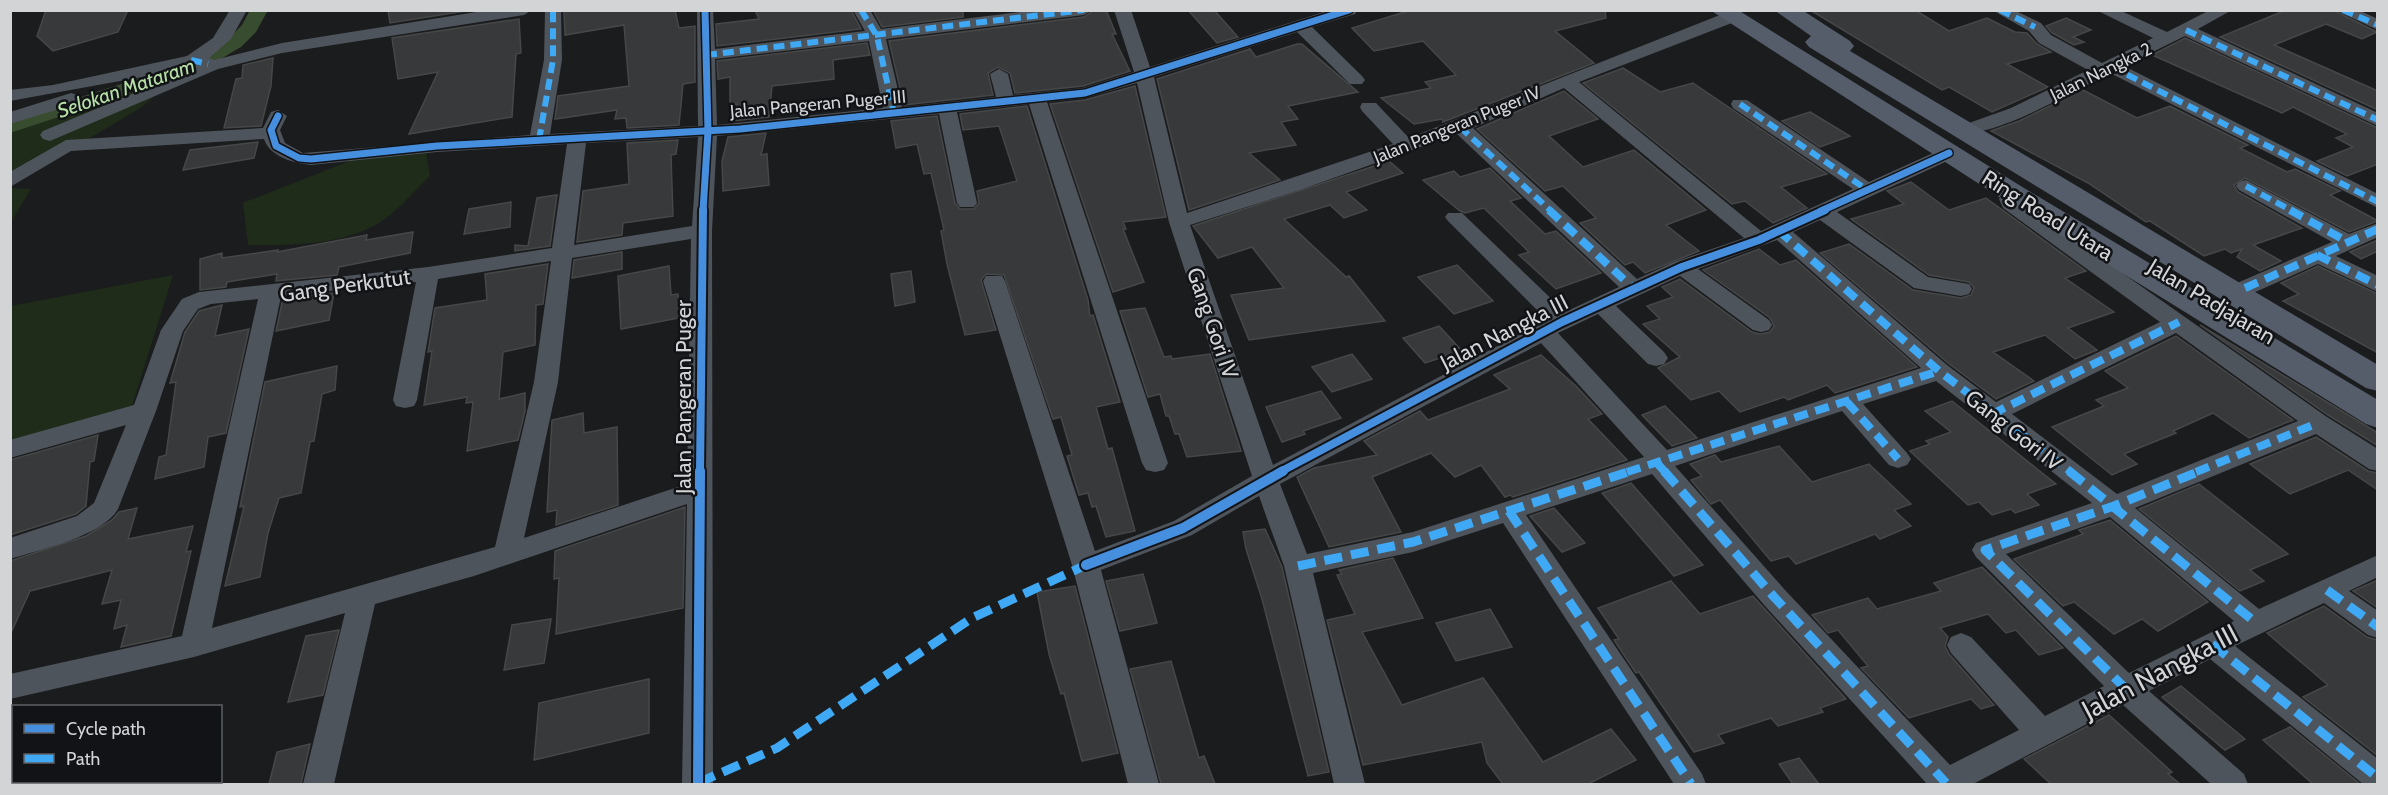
<svg xmlns="http://www.w3.org/2000/svg" width="2388" height="795" font-family="Cabin,sans-serif">
<style>
.green{fill:#1e2c19}
.lines{fill:none;stroke-linecap:round;stroke-linejoin:round}
.canal{fill:#384c2f;fill-rule:evenodd}
.building{fill:#38393a;stroke:#464748;stroke-width:1.5}
.minor{fill:#4e545b;fill-rule:evenodd}
.highway{fill:#545d69;fill-rule:evenodd}
.quiet-far2{stroke:#3fa9f5;stroke-width:6;stroke-dasharray:11 6;stroke-linecap:butt}
.quiet-far1{stroke:#3fa9f5;stroke-width:8;stroke-dasharray:14 8;stroke-linecap:butt}
.quiet{stroke:#3fa9f5;stroke-width:9;stroke-dasharray:18 9;stroke-linecap:butt}
.cycleway-far2-casing{stroke:#111316;stroke-width:10}
.cycleway-far1-casing{stroke:#111316;stroke-width:12}
.cycleway-casing{stroke:#111316;stroke-width:14}
.cycleway-far2{stroke:#468fdf;stroke-width:7}
.cycleway-far1{stroke:#468fdf;stroke-width:8}
.cycleway{stroke:#468fdf;stroke-width:10}
.labels{text-anchor:middle;stroke-width:5;stroke-linejoin:round;paint-order:stroke}
.far-street-label{font-size:18px;fill:#d2d4d6;stroke:#111316}
.far-water-label{font-size:20px;font-style:italic;fill:#b8e1a7;stroke:#111316}
.street-label{font-size:22px;fill:#d2d4d6;stroke:#111316}
.near-street-label{font-size:27px;fill:#d2d4d6;stroke:#111316}
</style>
<rect width="100%" height="100%" fill="#1b1c1e"/>
<g class="green">
<polygon points="179,75 142,107 11,185 11,131"/>
<path d="M426,151L430,176C414,191 397,212 379,223C340,246 291,245 248,245L243,203L357,158Z"/>
<polygon points="11,188 31,189 11,222 10,188"/>
<polygon points="173,275 132,406 11,441 11,306"/>
</g>
<g class="lines">
<polygon class="canal" points="250,10 268,10 256,32 241,47 202,70 10,133 10,120 189,62 228,39 242,25"/>
</g>
<g class="building">
<polygon points="46,10 128,10 118,32 53,51 37,36"/>
<polygon points="388,10 472,10 390,23"/>
<polygon points="573,10 675,10 679,28 695,26 695,82 683,84 679,125 627,128 626,118 615,119 617,110 555,119 558,96 629,86 624,25 565,35 564,12"/>
<polygon points="755,10 851,10 861,29 717,46 716,24 759,19"/>
<polygon points="873,10 963,10 963,17 882,27"/>
<polygon points="1094,10 1106,10 1116,34 1112,34 1130,71 1083,86 1015,93 1010,73 998,67 988,73 993,95 904,105 889,41 1084,17"/>
<polygon points="1188,10 1214,10 1238,37 1217,43"/>
<polygon points="1411,10 1605,10 1606,18 1555,31 1594,63 1443,122 1442,119 1414,124 1381,98 1431,88 1425,82 1456,75 1423,41 1374,51 1352,28"/>
<polygon points="1810,10 1915,10 1949,31 1987,18 2015,32 2027,33 2037,44 2051,52 2007,64 2048,87 1992,112 1949,87 1942,90"/>
<polygon points="2286,10 2333,10 2377,32 2362,39 2326,24 2274,45 2378,91 2378,110 2220,37"/>
<polygon points="2066,18 2091,30 2073,37 2084,42 2074,45 2052,33 2046,26"/>
<polygon points="519,19 521,53 516,54 512,117 409,134 438,72 398,79 392,38"/>
<polygon points="2185,38 2378,128 2378,164 2347,176 2317,161 2353,147 2336,138 2347,134 2293,107 2282,113 2152,55"/>
<polygon points="867,43 870,55 833,60 834,79 772,86 769,117 733,121 737,104 730,105 730,77 718,79 717,61"/>
<polygon points="1297,44 1302,44 1358,92 1288,106 1298,119 1281,122 1296,145 1249,153 1280,180 1189,210 1157,79 1250,49 1256,57"/>
<polygon points="273,58 271,86 261,126 224,128 236,79 242,78 243,65"/>
<polygon points="1623,68 1660,92 1693,83 1827,174 1781,187 1807,208 1773,223 1745,201 1732,204 1583,83"/>
<polygon points="1135,86 1166,217 1123,222 1126,229 1123,229 1144,282 1113,292 1050,104 1085,100"/>
<polygon points="2083,90 2137,118 2170,106 2248,145 2240,148 2287,172 2295,169 2340,191 2330,195 2378,221 2349,232 2245,178 2234,185 2238,192 2302,228 2253,245 2281,261 2260,271 2237,257 2242,249 2231,253 2225,249 2204,256 2150,221 2146,222 2088,183 1991,131 2019,121"/>
<polygon points="1564,91 1598,119 1549,136 1583,167 1634,150 1706,210 1666,225 1699,251 1645,273 1633,262 1625,265 1580,223 1596,218 1563,186 1545,191 1477,129"/>
<polygon points="1027,106 1088,300 1090,316 1093,315 1120,402 1096,407 1108,449 1112,448 1135,531 1106,537 1096,506 1092,507 1088,493 1079,495 1067,456 1072,455 1061,417 1053,419 1004,275 986,274 981,280 996,330 965,335 947,264 941,231 944,230 931,173 924,174 917,144 896,148 891,121 937,116 955,203 960,209 974,209 979,203 977,191 1017,181 999,126 963,130 960,114"/>
<polygon points="1810,112 1850,136 1820,147 1782,121"/>
<polygon points="766,133 761,155 767,154 769,185 723,191 722,161 728,137"/>
<polygon points="678,140 676,154 671,155 673,216 623,223 622,235 577,242 583,191 629,184 627,143"/>
<polygon points="258,142 254,158 183,170 190,150"/>
<polygon points="1389,161 1403,173 1346,192 1367,210 1344,218 1330,205 1284,219 1346,277 1349,276 1385,321 1249,340 1231,295 1284,288 1252,247 1218,258 1193,226"/>
<polygon points="1490,168 1521,198 1510,201 1545,234 1556,231 1601,273 1556,289 1519,255 1529,252 1484,208 1465,213 1460,211 1423,180 1454,171 1460,177"/>
<polygon points="1911,182 1949,210 1986,198 2086,271 2065,278 2114,312 2068,328 2097,350 2075,359 2045,335 1993,352 2034,381 1996,399 1948,363 1820,253 1849,244 1913,290 1961,298 1971,295 1974,288 1969,282 1929,275 1851,219 1904,204 1887,191"/>
<polygon points="557,195 550,246 515,251 515,245 528,246 537,198"/>
<polygon points="511,202 510,227 464,234 469,209"/>
<polygon points="413,232 410,253 339,267 337,275 276,281 277,274 227,282 226,287 200,290 200,259 222,253 222,258 278,250 277,252 367,235 366,240"/>
<polygon points="2378,240 2378,251 2361,259 2350,252"/>
<polygon points="1759,249 1780,265 1796,260 1917,367 1835,393 1827,385 1788,400 1784,397 1740,412 1719,391 1691,400 1658,368 1680,357 1643,324 1660,319 1647,306 1673,297 1662,287 1680,279 1752,332 1760,334 1770,332 1774,326 1770,318 1703,270"/>
<polygon points="622,252 622,269 572,278 574,260"/>
<polygon points="548,264 543,304 536,305 535,345 503,352 499,399 525,393 525,411 518,440 467,451 473,402 466,403 467,397 424,405 432,351 428,352 435,308 487,300 485,274"/>
<polygon points="1457,265 1493,301 1454,314 1418,277"/>
<polygon points="669,266 671,295 678,294 679,318 621,329 618,276"/>
<polygon points="2318,266 2378,294 2378,353 2283,301 2299,294 2281,283"/>
<polygon points="911,271 915,302 895,306 891,274"/>
<polygon points="334,293 329,320 276,331 283,298"/>
<polygon points="222,305 215,336 249,329 226,433 208,437 204,467 155,479 159,457 166,455 176,382 170,383 185,332 199,311"/>
<polygon points="1145,308 1164,357 1171,356 1172,359 1210,354 1241,451 1187,457 1179,434 1175,434 1169,416 1166,416 1160,394 1148,397 1120,311"/>
<polygon points="2200,325 2378,433 2378,446 2328,415"/>
<polygon points="1439,326 1462,351 1425,363 1403,338"/>
<polygon points="2176,336 2293,420 2249,438 2213,413 2173,431 2176,433 2124,454 2137,464 2112,475 2052,427 2104,406 2096,400 2128,388 2105,371"/>
<polygon points="1352,354 1372,379 1332,392 1312,367"/>
<polygon points="1541,355 1576,386 1602,414 1588,419 1627,460 1513,497 1510,495 1505,497 1481,465 1455,477 1431,453 1372,477 1401,532 1329,547 1297,477 1314,468 1377,455 1364,441 1420,411 1428,420 1510,389 1494,375"/>
<polygon points="337,366 335,390 322,394 314,441 310,442 301,493 279,498 268,533 260,577 225,586 244,506 240,507 265,382"/>
<polygon points="1321,391 1341,418 1303,431 1305,434 1282,442 1266,407"/>
<polygon points="1952,401 2056,484 2027,494 2039,505 2015,513 2011,509 1992,515 1979,502 1968,505 1910,451 1930,444 1926,441 1951,432 1925,411"/>
<polygon points="1665,406 1697,438 1672,446 1642,415"/>
<polygon points="583,413 584,433 617,427 618,505 556,525 557,510 547,512 552,420"/>
<polygon points="98,435 94,461 90,462 86,506 76,514 10,535 10,460"/>
<polygon points="2316,437 2368,471 2378,473 2378,490 2348,470 2290,494 2250,464"/>
<polygon points="1779,446 1812,482 1869,464 1911,504 1894,510 1911,526 1880,539 1875,534 1796,564 1789,556 1771,561 1720,500 1711,504 1691,480 1702,476 1690,464 1715,455 1721,462"/>
<polygon points="1631,483 1703,565 1674,576 1602,493"/>
<polygon points="2199,484 2288,554 2250,570 2264,581 2240,591 2139,509"/>
<polygon points="685,507 683,608 556,634 559,578 554,579 555,551"/>
<polygon points="137,508 128,539 193,526 186,552 191,551 171,636 121,647 127,625 114,629 121,600 102,604 112,570 30,591 10,635 10,561 86,536 112,520 119,512"/>
<polygon points="1554,508 1585,543 1562,552 1530,516"/>
<polygon points="2110,520 2208,602 2158,631 2142,619 2114,634 2074,602 2063,606 2014,559 2083,534 2079,530"/>
<polygon points="1265,529 1282,567 1329,772 1308,776 1262,599 1246,549 1243,532"/>
<polygon points="1393,558 1423,618 1362,632 1402,705 1483,678 1543,762 1611,729 1636,760 1588,784 1503,784 1487,763 1482,742 1363,765 1327,620 1355,614 1337,575 1342,574 1339,570"/>
<polygon points="1982,567 2063,648 2039,655 2016,630 2006,633 1988,614 1940,628 1948,637 1945,646 1949,654 1994,705 1981,709 1971,699 1909,718 1861,668 1868,666 1838,630 1828,633 1812,615 1868,598 1877,609 1941,591 1934,583"/>
<polygon points="1143,574 1157,623 1120,631 1106,581"/>
<polygon points="2378,580 2378,608 2353,591"/>
<polygon points="1671,581 1700,614 1753,596 1846,699 1820,708 1823,712 1778,726 1771,718 1718,735 1724,743 1694,752 1639,672 1636,673 1614,640 1619,639 1598,608"/>
<polygon points="1075,586 1118,753 1082,761 1064,693 1061,694 1049,654 1037,592"/>
<polygon points="2324,606 2367,637 2378,640 2378,756 2303,697 2328,685 2267,633"/>
<polygon points="1490,609 1512,647 1456,661 1436,623"/>
<polygon points="551,619 544,663 504,670 512,625"/>
<polygon points="339,630 323,695 288,702 306,636"/>
<polygon points="1171,661 1199,758 1204,756 1215,784 1161,784 1130,669"/>
<polygon points="649,679 649,733 534,760 539,703"/>
<polygon points="2181,686 2245,739 2225,750 2162,697"/>
<polygon points="2109,715 2172,772 2168,774 2180,784 2051,784 2024,759"/>
<polygon points="2290,727 2360,784 2313,784 2263,740"/>
<polygon points="310,744 301,784 269,784 277,752"/>
<polygon points="1799,758 1819,784 1793,784 1779,764"/>
</g>
<g class="lines">
<g class="minor">
<polygon points="230,10 247,10 231,39 209,58 214,60 282,43 489,10 532,10 524,15 282,53 218,69 50,141 43,139 40,135 43,131 197,67 10,101 10,90 53,85 187,56 213,38"/>
<path d="M545,10H561L562,60L550,134L698,126L697,10H713L715,49L865,31L853,10H870L881,29L1037,10H1092L1084,15L886,39L902,107L996,97L990,74L999,69L1008,74L1013,95L1083,88L1134,72L1114,10H1131L1150,67L1330,10H1357L1355,14L1312,27L1362,76L1365,80L1362,84H1350L1297,32L1154,77L1187,213L1393,144L1362,111L1360,107L1362,103H1376L1409,138L1725,13H1737L1739,17L1737,21L1579,82L1761,231L1853,189L1733,108L1731,104L1733,100H1747L1869,182L1942,149H1956L1959,153L1956,157L1837,212L1928,277L1969,284L1972,289L1969,294L1961,296L1914,288L1820,220L1793,232L1947,365L1996,402L2160,322L2003,208L1999,199C2005,190 2010,187 2021,190L2024,194L2020,201L2327,417L2378,449V471L2369,469L2316,434L2135,508L2259,609L2378,555V577L2349,591L2378,611V638L2368,635L2324,603L2235,646L2378,759V784H2363L2210,659L2149,691L2244,774L2248,784H2211L2123,705L1973,784H1927L1765,606L1652,474L1526,515L1702,774L1706,784H1674L1503,523L1413,552L1313,573L1365,784H1334L1284,566L1259,496L1192,535L1101,570L1159,784H1128L1072,565L983,281L986,276H1002L1005,281L1095,551L1174,521L1252,476L1169,222L1137,83L1085,98L1047,102L1168,463L1164,470L1155,472L1146,470L1142,463L1029,104L957,112L977,203L974,207H960L957,203L939,114L717,136L712,231L713,784H682L687,504L474,576L375,604L334,784H303L345,613L194,657L10,699V674L182,636L258,299L211,304L198,309L183,331L156,411L118,509C103,536 39,550 10,559V538L77,516L94,503L126,425L10,458V440L134,405L161,330L182,299L199,292L428,267L552,248L567,144L437,152L311,165C294,163 270,157 264,139L71,151L10,187V172L66,140L263,128L271,112L278,110L287,116L280,130L285,143L303,153L530,135L544,60ZM869,41L883,108L717,125L715,59ZM1564,88L1744,238L1674,262L1637,279L1473,128ZM1457,134L1619,287L1565,312L1462,213H1448L1445,217L1448,221L1547,320L1273,465L1190,225L1300,190ZM698,137L692,226L574,245L586,143ZM691,239L687,484L524,538L558,382L572,258ZM1777,240L1921,368L1667,450L1558,333L1598,314L1648,364L1656,366L1664,364L1668,358L1664,352L1616,306L1680,276L1753,330L1761,332L1769,330L1772,325L1769,320L1698,269ZM551,261L534,382L495,547L212,628L281,296L416,282L393,400L396,406L405,408L414,406L417,400L438,279ZM2176,333L2298,421L2117,494L2012,414ZM1541,343L1644,457L1413,532L1307,554L1280,484ZM1936,381L2092,503L1976,543L1972,550L1976,557L2104,686L2045,716L1971,637L1961,633L1951,637L1947,645L1951,653L2019,730L1950,765L1785,590L1675,466L1842,411L1889,465L1898,468L1907,465L1911,459L1907,453L1863,404ZM2110,517L2234,621L2129,673L2006,554Z"/>
<path d="M1992,10H2014L2041,23L2051,35L2102,63L2153,38L2096,10H2119L2167,32L2210,10H2232L2198,29L2378,113V126L2185,36L2124,66L2378,194V208L2110,73C2084,86 1995,137 1969,131L1967,127L1969,123L2011,108L2088,70L2039,43L2029,31Z"/>
<polygon points="2335,10 2358,10 2378,19 2378,30"/>
<polygon points="71,93 78,95 80,99 78,103 10,124 10,112"/>
<polygon points="2246,180 2349,234 2378,223 2378,237 2336,256 2378,276 2378,292 2318,264 2253,293 2237,293 2234,288 2237,283 2332,242 2239,190 2236,186 2239,182"/>
</g>
<g class="highway">
<polygon points="1710,10 1738,10 2024,188 2378,400 2378,428 2366,424 2004,200"/>
<polygon points="1774,10 1802,10 1850,41 1854,46 1850,51 2378,365 2378,391 2366,388 1809,47 1805,42 1811,36"/>
</g>
<g class="quiet-far2">
<polyline points="861,10 877,36 894,114"/>
<polyline points="2000,10 2035,27"/>
<polyline points="2343,10 2378,25"/>
<polyline points="2186,30 2378,120"/>
<polyline points="706,55 1084,10"/>
<polyline points="191,60 208,64"/>
<polyline points="2112,67 2378,202"/>
<polyline points="1740,104 1869,191"/>
<polyline points="1460,127 1551,211"/>
<polyline points="539,140 553,60 553,10"/>
<polyline points="2246,186 2292,211"/>
</g>
<g class="quiet-far1">
<polyline points="1549,210 1634,289"/>
<polyline points="2290,210 2348,242"/>
<polyline points="1779,231 1939,371 2071,472"/>
<polyline points="2317,255 2378,285"/>
<polyline points="2245,288 2378,229"/>
<polyline points="1847,402 1898,459"/>
<polyline points="1992,414 2179,322"/>
<polyline points="1657,463 1665,472"/>
<polyline points="1627,472 1939,371"/>
<polyline points="2196,472 2318,423"/>
</g>
<g class="quiet">
<polyline points="1664,471 1775,598 1946,783"/>
<polyline points="2069,471 2255,622"/>
<polyline points="1509,511 1691,784"/>
<polyline points="1298,566 1413,542 1631,471"/>
<polyline points="2327,590 2378,627"/>
<polyline points="2212,644 2378,778"/>
<polyline points="2127,690 1985,550 2114,506 2200,471"/>
<polyline points="698,783 777,748 972,618 1086,565"/>
</g>
<g class="cycleway-far2-casing">
<g id="cycleway-far2">
<polyline points="278,116 271,130 276,146 299,158 311,159 437,146 740,129 1085,93 1349,10"/>
<polyline points="703,211 708,131 705,10"/>
<polyline points="1821,211 1949,153"/>
</g>
</g>
<g class="cycleway-far1-casing">
<g id="cycleway-far1">
<polyline points="700,472 703,210"/>
<polyline points="1280,472 1562,322 1682,267 1759,240 1825,210"/>
</g>
</g>
<g class="cycleway-casing">
<g id="cycleway">
<polyline points="1086,565 1183,528 1283,471"/>
<polyline points="698,784 700,471"/>
</g>
</g>
<use href="#cycleway-far2" class="cycleway-far2"/>
<use href="#cycleway-far1" class="cycleway-far1"/>
<use href="#cycleway" class="cycleway"/>
</g>
<g class="labels">
<g class="far-street-label">
<text transform="translate(2101 72) rotate(-26)" y="6">Jalan Nangka 2</text>
<text transform="translate(818 104) rotate(-5)" y="6">Jalan Pangeran Puger III</text>
<text transform="translate(1457 125) rotate(-22)" y="6">Jalan Pangeran Puger IV</text>
</g>
<g class="far-water-label">
<text transform="translate(126 88) rotate(-19)" y="7">Selokan Mataram</text>
</g>
<g class="street-label">
<text transform="translate(2048 215) rotate(32)" y="8">Ring Road Utara</text>
<text transform="translate(345 285) rotate(-8)" y="8">Gang Perkutut</text>
<text transform="translate(2212 301) rotate(31)" y="8">Jalan Padjajaran</text>
<text transform="translate(1213 323) rotate(71)" y="8">Gang Gori IV</text>
<text transform="translate(1504 332) rotate(-27)" y="8">Jalan Nangka III</text>
<text transform="translate(683 397) rotate(-90)" y="8">Jalan Pangeran Puger</text>
<text transform="translate(2014 430) rotate(38)" y="8">Gang Gori IV</text>
</g>
<g class="near-street-label">
<text transform="translate(2160 672) rotate(-28)" y="9">Jalan Nangka III</text>
</g>
</g>
<rect width="2388" height="795" fill="none" stroke="#d2d4d6" stroke-width="24"/>
<rect x="12" y="705" width="210" height="78" fill="#111316" stroke="#5e6063" stroke-width="1.5"/>
<rect x="24" y="724" width="30" height="9" fill="#468fdf" stroke="#5e6063" stroke-width="1.5"/>
<text x="66" y="735" font-size="18" fill="#d2d4d6">Cycle path</text>
<rect x="24" y="754" width="30" height="9" fill="#3fa9f5" stroke="#5e6063" stroke-width="1.5"/>
<text x="66" y="765" font-size="18" fill="#d2d4d6">Path</text>
</svg>
